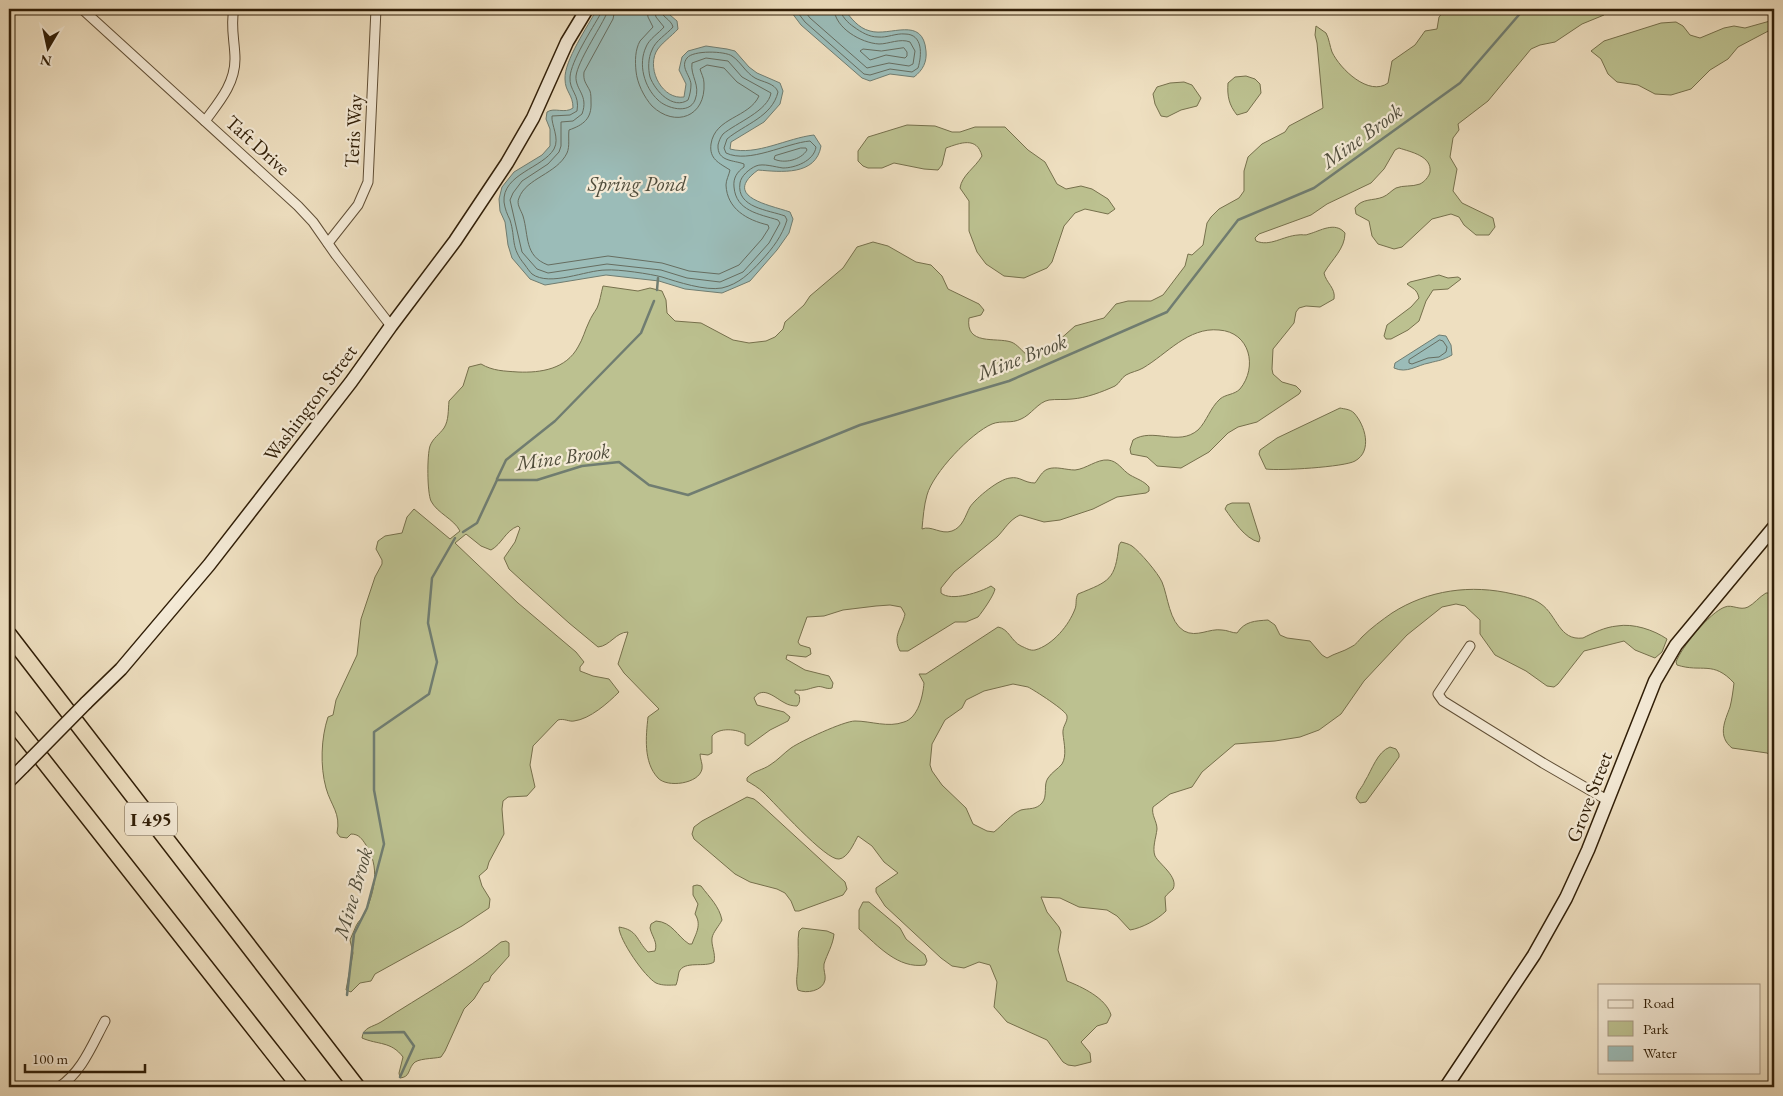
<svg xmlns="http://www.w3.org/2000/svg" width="1783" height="1096" font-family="'EB Garamond',serif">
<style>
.green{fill:#bcc190;stroke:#76704c;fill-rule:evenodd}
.water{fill:#9bbcb8;stroke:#707d71}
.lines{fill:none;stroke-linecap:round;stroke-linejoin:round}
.shore{stroke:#666d60;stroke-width:1}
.stream{stroke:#707d71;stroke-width:2.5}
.street-casing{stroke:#604e35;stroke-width:11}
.secondary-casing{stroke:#301e07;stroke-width:15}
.highway-casing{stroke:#301e07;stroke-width:18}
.street{stroke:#f4ead6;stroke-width:9}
.secondary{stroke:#f4ead6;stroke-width:12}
.highway{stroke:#eedfc0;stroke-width:15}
.secondary-bridge-casing{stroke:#301e07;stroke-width:15;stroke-linecap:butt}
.secondary-bridge{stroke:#f4ead6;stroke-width:12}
.labels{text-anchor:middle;stroke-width:4.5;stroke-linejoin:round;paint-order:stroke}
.shield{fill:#f4ead6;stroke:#6b5b45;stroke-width:1}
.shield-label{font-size:19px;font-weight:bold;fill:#301e07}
.street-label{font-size:20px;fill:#301e07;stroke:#f4ead6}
.water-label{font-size:21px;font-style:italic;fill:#504d3c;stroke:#f4ead6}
</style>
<rect width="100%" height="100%" fill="#eedfc0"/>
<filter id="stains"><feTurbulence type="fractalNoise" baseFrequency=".004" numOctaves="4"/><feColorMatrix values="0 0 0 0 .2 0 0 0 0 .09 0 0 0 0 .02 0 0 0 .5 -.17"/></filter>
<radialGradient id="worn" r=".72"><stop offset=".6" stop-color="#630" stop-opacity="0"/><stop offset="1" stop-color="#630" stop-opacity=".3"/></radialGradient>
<g class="green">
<path d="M1446,9H1605L1604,15L1582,24L1555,42L1540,45L1531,49L1488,101L1458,124L1459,130L1453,138L1450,157L1457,169L1453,191L1462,203L1493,218L1495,227L1489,235H1476L1464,225L1459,217L1451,214L1432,219L1402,247L1394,249L1378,244L1372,236L1369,221L1356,214L1355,208C1362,198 1373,201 1383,197C1388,195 1392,190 1396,188C1403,185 1412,187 1420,184C1424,182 1429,177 1430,172C1432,156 1411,152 1399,148L1395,150L1384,169L1371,183L1327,204L1311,215L1259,234L1255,238L1256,241C1270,247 1283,236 1298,235C1302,234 1305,236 1309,234C1320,231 1335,221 1345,233C1345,249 1332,259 1324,273C1326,283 1336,288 1334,299L1320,307L1306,306L1299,308L1296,312L1294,323L1273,349L1272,369L1273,374L1282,382L1296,386L1301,391L1299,394L1257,422L1238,427L1228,433L1209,452L1181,468L1157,466L1147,457L1131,454L1130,449L1133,440C1153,427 1178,447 1198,430C1207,421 1210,408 1220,399C1226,394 1234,395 1240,389C1258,367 1250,332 1219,330C1188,327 1167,354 1143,368C1138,371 1131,372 1126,375C1121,378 1120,383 1115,386C1102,392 1086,398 1072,399C1064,400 1056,399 1049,400C1038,402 1031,415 1021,419C1011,424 1002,420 992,424C971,433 933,473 927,495C924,505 923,518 922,529C931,525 941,535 952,531C963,527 965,516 970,507C976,498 999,479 1010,478C1020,476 1024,483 1035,483C1039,478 1042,471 1048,469C1056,466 1066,470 1075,470C1086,469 1097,459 1108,460C1118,461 1122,470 1130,475C1137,479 1144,481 1149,487V491L1146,493L1117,497L1093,509L1060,520L1044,522L1020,515C1009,520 1005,529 997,537L954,572L941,588V593C951,602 981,592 991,586L995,589C994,595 983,611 978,617L966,622H955L908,651H900C892,636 902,628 905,614L901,607L890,605L876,606L843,610L824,616L807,617L798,642L800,645L810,648L811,654L806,657L787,655L786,659L805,670L829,676L833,683L832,688C826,690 822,685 816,687C807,689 806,691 795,690V693L799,695C800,699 800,703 797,706C793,706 788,705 785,703C775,698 763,685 754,698L757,705L784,712L790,717L788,721L770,730L748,746L745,744V734C737,729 719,727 712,736V753L708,755L700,754C700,759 703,764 702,769C699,784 667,788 658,778C643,762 646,736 648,717L659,709L624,673L618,664L628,632C616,632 610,646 598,647L569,623L521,580L509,569L504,558L515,542L520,528L518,526C505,531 502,544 491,550L481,546L466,534L455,543L518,603L576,652L584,662L580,667V671L593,676L609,679L619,692C608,703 590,719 574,721C569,722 564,718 558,720L533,746L530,765L535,787L527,796L508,797L503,801L502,809L504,834L489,862L487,869L479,876L482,886L490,899L489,908L462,926L375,974L371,981L360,983L351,992L346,990L353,953L350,940C352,935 354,931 356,926C358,921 363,918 365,913C375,890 380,867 366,845C362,839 359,834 351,834L347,838L340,837L337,833C341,813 331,806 326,788C320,766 321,738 328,717L333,715L336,700L357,655L361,619L375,577L382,564V560L376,549L378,541L385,536L402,533L407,517L414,509L450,539L460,531C454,519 437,513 431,501C427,492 427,455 430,446C433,438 439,435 444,428C449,420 448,410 449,401L463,386L469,367L481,364C493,371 504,371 518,372C541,373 566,369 578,347C583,339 585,330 589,322C591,317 594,313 597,308C600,302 601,293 603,286L638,291L650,288L662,291L666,300L667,313L675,321L701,323L733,340L749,343L766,341L775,337L783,329L785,322L804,305L810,296L843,268L857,247L873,242L888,246L916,262L931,265L942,276L948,289L979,304L984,310L981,315L969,318C965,346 996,337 1011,342C1017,344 1022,351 1027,355L1057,342L1075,326L1104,318L1116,304L1128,301H1151L1163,295L1185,266L1188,254L1192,255L1203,245L1207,223L1211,217L1219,209L1239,198L1244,191V171L1248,157L1262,144L1285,132L1289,126L1323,108L1317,43L1315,35L1316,26C1319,28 1323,31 1326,33C1329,38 1330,47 1332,52C1340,69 1369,97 1388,83L1392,61L1415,45L1425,31L1437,29L1439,17Z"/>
<polygon points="1770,21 1774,23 1774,28 1738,47 1728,59 1710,70 1691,89 1671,95 1655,94 1638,85 1617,82 1608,74 1601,59 1591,51 1604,41 1661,23 1676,22 1683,26 1690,35 1700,38 1724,28 1734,26 1745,28"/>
<path d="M1246,76L1255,79L1260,84L1261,93L1247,112L1237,115C1229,105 1227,96 1228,83L1235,77Z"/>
<polygon points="1184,82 1192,85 1201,98 1197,106 1181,110 1167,117 1161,116 1155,104 1153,94 1157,87 1170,83"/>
<path d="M907,125L935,126L952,132H960L975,127H1005L1028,150L1045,162L1057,184L1066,189L1081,186L1092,189L1108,199L1115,209L1108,214L1085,209L1075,213L1064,226L1052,262L1047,268L1024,278L1004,276L986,264L977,252L969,231V201L960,188C962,175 975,168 982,156C977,136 960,143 946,148L942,165L938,170L924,169L894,163L882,168H868L863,166L858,161V151L868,137Z"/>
<path d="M1439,275L1448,278L1458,277L1461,279L1448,289L1433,290L1426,301L1419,321L1408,330L1391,339H1386L1384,336L1387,325L1411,307L1419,298C1417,289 1413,289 1407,284L1410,282Z"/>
<path d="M1340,408C1344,409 1350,409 1354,413C1365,425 1373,451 1355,461C1345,467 1279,471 1266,469L1259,454L1260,450L1277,438Z"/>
<path d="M1232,503H1249L1260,538L1259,542C1245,539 1233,520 1225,509L1227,505Z"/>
<path d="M1121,542C1125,543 1129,544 1132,546C1140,552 1158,573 1162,582C1168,596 1169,622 1184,631C1197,638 1209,628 1222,630C1227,630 1232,633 1237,633C1245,621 1255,621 1268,620L1275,625L1280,635L1287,638L1310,641L1322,655L1327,658C1335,653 1343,652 1351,647C1356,645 1359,640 1362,637C1371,628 1382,620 1392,613C1428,590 1471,584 1513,594C1522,596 1533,598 1541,604C1557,615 1559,641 1583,638C1593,633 1605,627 1617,626C1633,623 1654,630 1667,639L1662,652L1655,658L1635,650L1624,641L1584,651L1558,684L1554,687L1547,686L1526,671L1495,655L1480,634V620L1465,606L1456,604L1442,607L1407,635L1364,681L1341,714L1319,730L1300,737L1275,741L1235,744L1202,772L1192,787L1170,794L1153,807C1151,815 1157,821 1157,829C1156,838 1152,848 1155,856C1159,864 1179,877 1173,889C1171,891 1167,894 1165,897L1166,911C1157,920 1142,928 1130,930L1117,916L1107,910L1079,907L1060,898L1041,897L1047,912L1059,927L1061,932L1058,950L1067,981C1082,987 1106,998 1111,1015L1107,1023L1097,1026L1081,1042L1090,1053L1091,1062L1075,1066L1068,1065L1063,1062L1047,1040L1007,1022L994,1007L997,982L990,965L979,962L964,968L952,966L941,958L885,906L876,892V888L898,873L884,862L872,846L858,836C854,843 848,858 839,859C826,861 775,803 763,792C759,788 752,784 747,781V778C753,771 763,770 770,765C778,760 784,753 791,748C801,741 844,721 855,721C871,721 888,728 904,722C918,718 923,696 924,683L919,674H926L998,627C1009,629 1011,641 1021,646C1026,648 1030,651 1035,650C1053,645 1069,625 1075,609C1077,604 1075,599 1078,594C1110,581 1115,580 1119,545ZM1013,684C1018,685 1023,686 1028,687C1034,690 1067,711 1067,716C1068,722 1062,726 1063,734C1064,743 1067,756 1062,764C1058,769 1052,772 1048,778C1043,785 1048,796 1042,803C1036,810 1029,808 1021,810C1011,814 1003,825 994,832L987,831L973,824L966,808L942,785L932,771L930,765L932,744L945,720L962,708L966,700L984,691Z"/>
<path d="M1766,593H1774V757L1767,753L1732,748C1717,736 1725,721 1730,707C1732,699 1733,691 1734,683C1713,660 1702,673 1677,665L1676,662C1681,648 1710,612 1725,607C1732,604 1740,611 1748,607C1754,604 1759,597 1766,593Z"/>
<path d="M1390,747L1396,749L1399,754V757L1366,802L1360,803L1356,798C1358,790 1362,788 1365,781C1372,770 1377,752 1390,747Z"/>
<polygon points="747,797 754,799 759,803 845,882 847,889 843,895 799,911 795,911 791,901 785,893 777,889 750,882 735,874 694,839 692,834 694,827 702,821"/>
<path d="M697,885L701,886C710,898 719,906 722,920C719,926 713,932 712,938C711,946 716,953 714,962C705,968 684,960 679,972C678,976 678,980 676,985C670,985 663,986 656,983C645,977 619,940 619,927C638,930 636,940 648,952L655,951C658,942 652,937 650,928L651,924L656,921C672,922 677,936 689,944H692C696,933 702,925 695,914L698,904L693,895V886Z"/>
<path d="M863,902H869L900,928L906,939L925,955L927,961L925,965C898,969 878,946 859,929V910Z"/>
<path d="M802,928L827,931L834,934C833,945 827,954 824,964C823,970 826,975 825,980C823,991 806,994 798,990C795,980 798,973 798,963C799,952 797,941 799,931Z"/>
<path d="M506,941L509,943V956L491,976L489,981L484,983L474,999L464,1009L445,1051L441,1057C433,1059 417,1058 413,1064C408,1070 410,1077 400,1078L399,1073L403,1057C391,1041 378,1045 362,1038C363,1027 373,1027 381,1022C421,996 465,972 501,942Z"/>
</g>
<g class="water">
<path d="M597,9H663L677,21L678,29C672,36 660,44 656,52C647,71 663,100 684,97L686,84L679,70L682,57L688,51L706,46L727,49L735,51L749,67L757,73L780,83L783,91L780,104L764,122L731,142L730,149C757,156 787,138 814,135L821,146C816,176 781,172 758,170C721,197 770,205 790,212L793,219L789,233L777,250L750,281L722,293L685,289L659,281L606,275L545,285L530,279L512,258L508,245L505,222L500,211L499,199L502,187L514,172L542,155L550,146V129L546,119L547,112C554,107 565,114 573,108C573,94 565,92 565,79C564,61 588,26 597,9Z"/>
<path d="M789,9H844C851,18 858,28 870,31C890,37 923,15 926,51C927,62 923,70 914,77L890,74L870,81L862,78L801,25Z"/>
<path d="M1439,335L1446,336L1451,345L1452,355C1441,361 1440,360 1429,363C1417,365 1407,374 1394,368L1395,363Z"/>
</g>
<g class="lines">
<g class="shore">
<path d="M601,9V13C592,29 571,61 570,77C569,91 580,94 577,111L570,115L552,116C551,125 560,138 554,149C543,168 502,174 504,202C505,209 507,214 510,220C516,239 510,247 525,265C527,268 530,272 532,274C550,287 586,270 606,270C618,269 651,274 662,277C678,282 705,291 722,288C739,284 750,273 761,261C773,248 782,236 787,220L785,216C769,210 736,208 740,183C741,176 749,169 756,166C763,163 775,167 783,168C795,168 814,161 816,147L810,141C786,143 749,164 726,153L724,148L727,139C745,124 772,117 778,92C775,83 762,82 755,78C745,72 741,62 732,56C725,51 693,50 687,58C680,67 690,75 691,84C691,89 690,95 688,100C673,110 655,91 650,77C648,69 648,58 652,50C655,41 667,34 673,27C671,19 661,17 660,9"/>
<path d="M607,9L606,15C599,30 578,61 576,76C575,90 589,95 582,114L573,121L561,122V146L559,152L548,164L522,181L513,193L510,200L522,252L537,269L548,273L607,264L661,270L687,278L720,282L743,272L769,243L780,223L778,220C759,214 736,211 734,187C733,178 737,172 744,167V164C734,160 717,162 718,145C719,141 720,138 723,134C736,123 768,111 771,93L742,77L728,61L706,58L692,63C690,76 701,85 695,100C689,115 666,108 658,100C644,87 638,64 646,47C649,39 659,33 664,27L656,17L654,9"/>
<path d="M615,9L613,19L584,72C583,81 586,83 590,91C591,94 591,98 591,102C592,119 583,125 569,130C568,138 570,146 567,153C557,174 526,178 519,198C516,204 521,210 523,216C529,236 524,256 548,265L608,256L662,263L689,271L719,274L739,265L762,239L769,228L768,225C747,220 727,209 726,185C726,180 729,175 730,170C719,163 709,159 711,144C715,117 749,118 759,96L737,82L724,68L707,65L700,69C701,73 704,78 704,83C706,117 675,128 652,106C644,97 637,83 636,71C635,61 635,50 640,41C644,36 649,32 653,27L648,17L647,9"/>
<path d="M795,9L805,22L864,74L870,75L890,69L912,72L918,68C922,55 923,34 905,34C896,33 887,38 878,37C869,37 861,32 854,27C848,23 841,16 840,9"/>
<path d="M803,9L810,18L867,68L889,63L909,66L913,64L915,51L910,42C900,38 889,44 879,44C861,43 835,28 834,9"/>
<polygon points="904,48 907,52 907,56 905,58 886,55 870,60 860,51 863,49 881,51"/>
<path d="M801,148H806L807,150C801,160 784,164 774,159L775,156Z"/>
<polygon points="1440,340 1443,341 1447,347 1446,352 1439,357 1428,358 1412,364 1409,363 1409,360"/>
</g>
<g class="stream">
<polyline points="657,290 658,278"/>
<polyline points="497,479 506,460 555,421 641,333 654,301"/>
<polyline points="463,532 477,523 497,480 537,480 582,466 619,462 649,485 688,495 860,425 1009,381 1167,312 1238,220 1314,188 1460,83 1524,9"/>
<polyline points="347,995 354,934 367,908 384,844 374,790 374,732 429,694 437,662 428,623 432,578 455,538"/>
<polyline points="364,1033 404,1032 414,1046 400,1077"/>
</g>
<g class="street-casing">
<g id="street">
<polyline points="82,9 298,206 313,222 336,255 391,326"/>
<path d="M205,121C219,102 235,84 235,59C235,42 230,26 234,9"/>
<polyline points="328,243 358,205 368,182 376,9"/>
<polyline points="1470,646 1438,694 1443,701 1543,763 1607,800"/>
<path d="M59,1087C82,1072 92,1045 105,1021"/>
</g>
</g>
<g class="secondary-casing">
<g id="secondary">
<polyline points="86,703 121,669 209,565 351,382 391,326 455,241 507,163 533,118 567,42 587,9"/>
<polyline points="9,781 23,767"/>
<polyline points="1446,1087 1534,955 1566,898 1588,850 1655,681 1676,645 1774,527"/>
</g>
</g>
<g class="highway-casing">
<g id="highway">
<polyline points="9,635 357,1087"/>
<polyline points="9,717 300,1087"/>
</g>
</g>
<use href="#street" class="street"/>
<use href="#secondary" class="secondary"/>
<use href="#highway" class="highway"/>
<g class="secondary-bridge-casing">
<polyline id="secondary-bridge" points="23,767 86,703"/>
</g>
<use href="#secondary-bridge" class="secondary-bridge"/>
</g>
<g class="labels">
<rect class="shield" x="125" y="802.5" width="52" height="33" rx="4"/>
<g class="shield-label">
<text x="151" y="826">I 495</text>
</g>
<g class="street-label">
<text transform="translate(353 131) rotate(-87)" y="7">Teris Way</text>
<text transform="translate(258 145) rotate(42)" y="7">Taft Drive</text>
<text transform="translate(310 403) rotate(-53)" y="7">Washington Street</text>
<text transform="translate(1589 797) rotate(-69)" y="7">Grove Street</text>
</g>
<g class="water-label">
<text transform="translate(1362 136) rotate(-36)" y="7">Mine Brook</text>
<text x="637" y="191">Spring Pond</text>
<text transform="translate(1022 357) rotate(-21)" y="7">Mine Brook</text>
<text transform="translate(563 457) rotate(-8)" y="7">Mine Brook</text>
<text transform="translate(353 893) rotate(-74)" y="7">Mine Brook</text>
</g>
</g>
<rect width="1783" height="1096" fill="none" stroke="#eedfc0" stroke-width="30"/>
<rect x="10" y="10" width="1763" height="1076" fill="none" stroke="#301e07" stroke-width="2.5"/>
<rect x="15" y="15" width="1753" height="1066" fill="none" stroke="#301e07"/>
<rect x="1598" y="984" width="162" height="90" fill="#f4ead6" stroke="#a69883"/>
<rect x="1608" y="1000" width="25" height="8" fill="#f4ead6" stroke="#a69883"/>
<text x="1643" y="1008" font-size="15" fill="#301e07">Road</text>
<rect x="1608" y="1021" width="25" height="15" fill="#bcc190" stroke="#a69883"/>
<text x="1643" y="1034" font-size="15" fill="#301e07">Park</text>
<rect x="1608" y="1046" width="25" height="15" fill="#9bbcb8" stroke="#a69883"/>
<text x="1643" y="1058" font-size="15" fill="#301e07">Water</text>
<g transform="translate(48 48) rotate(189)" stroke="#f4ead6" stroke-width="4" paint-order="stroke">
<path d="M0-4L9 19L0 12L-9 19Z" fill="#301e07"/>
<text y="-8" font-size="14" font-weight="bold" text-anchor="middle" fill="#301e07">N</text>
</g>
<path d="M25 1064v8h120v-8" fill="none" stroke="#301e07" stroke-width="2.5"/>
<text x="32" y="1064" font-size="15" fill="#301e07" stroke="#f4ead6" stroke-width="4" paint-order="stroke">100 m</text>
<rect width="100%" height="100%" filter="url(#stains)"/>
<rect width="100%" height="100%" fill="url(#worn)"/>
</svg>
